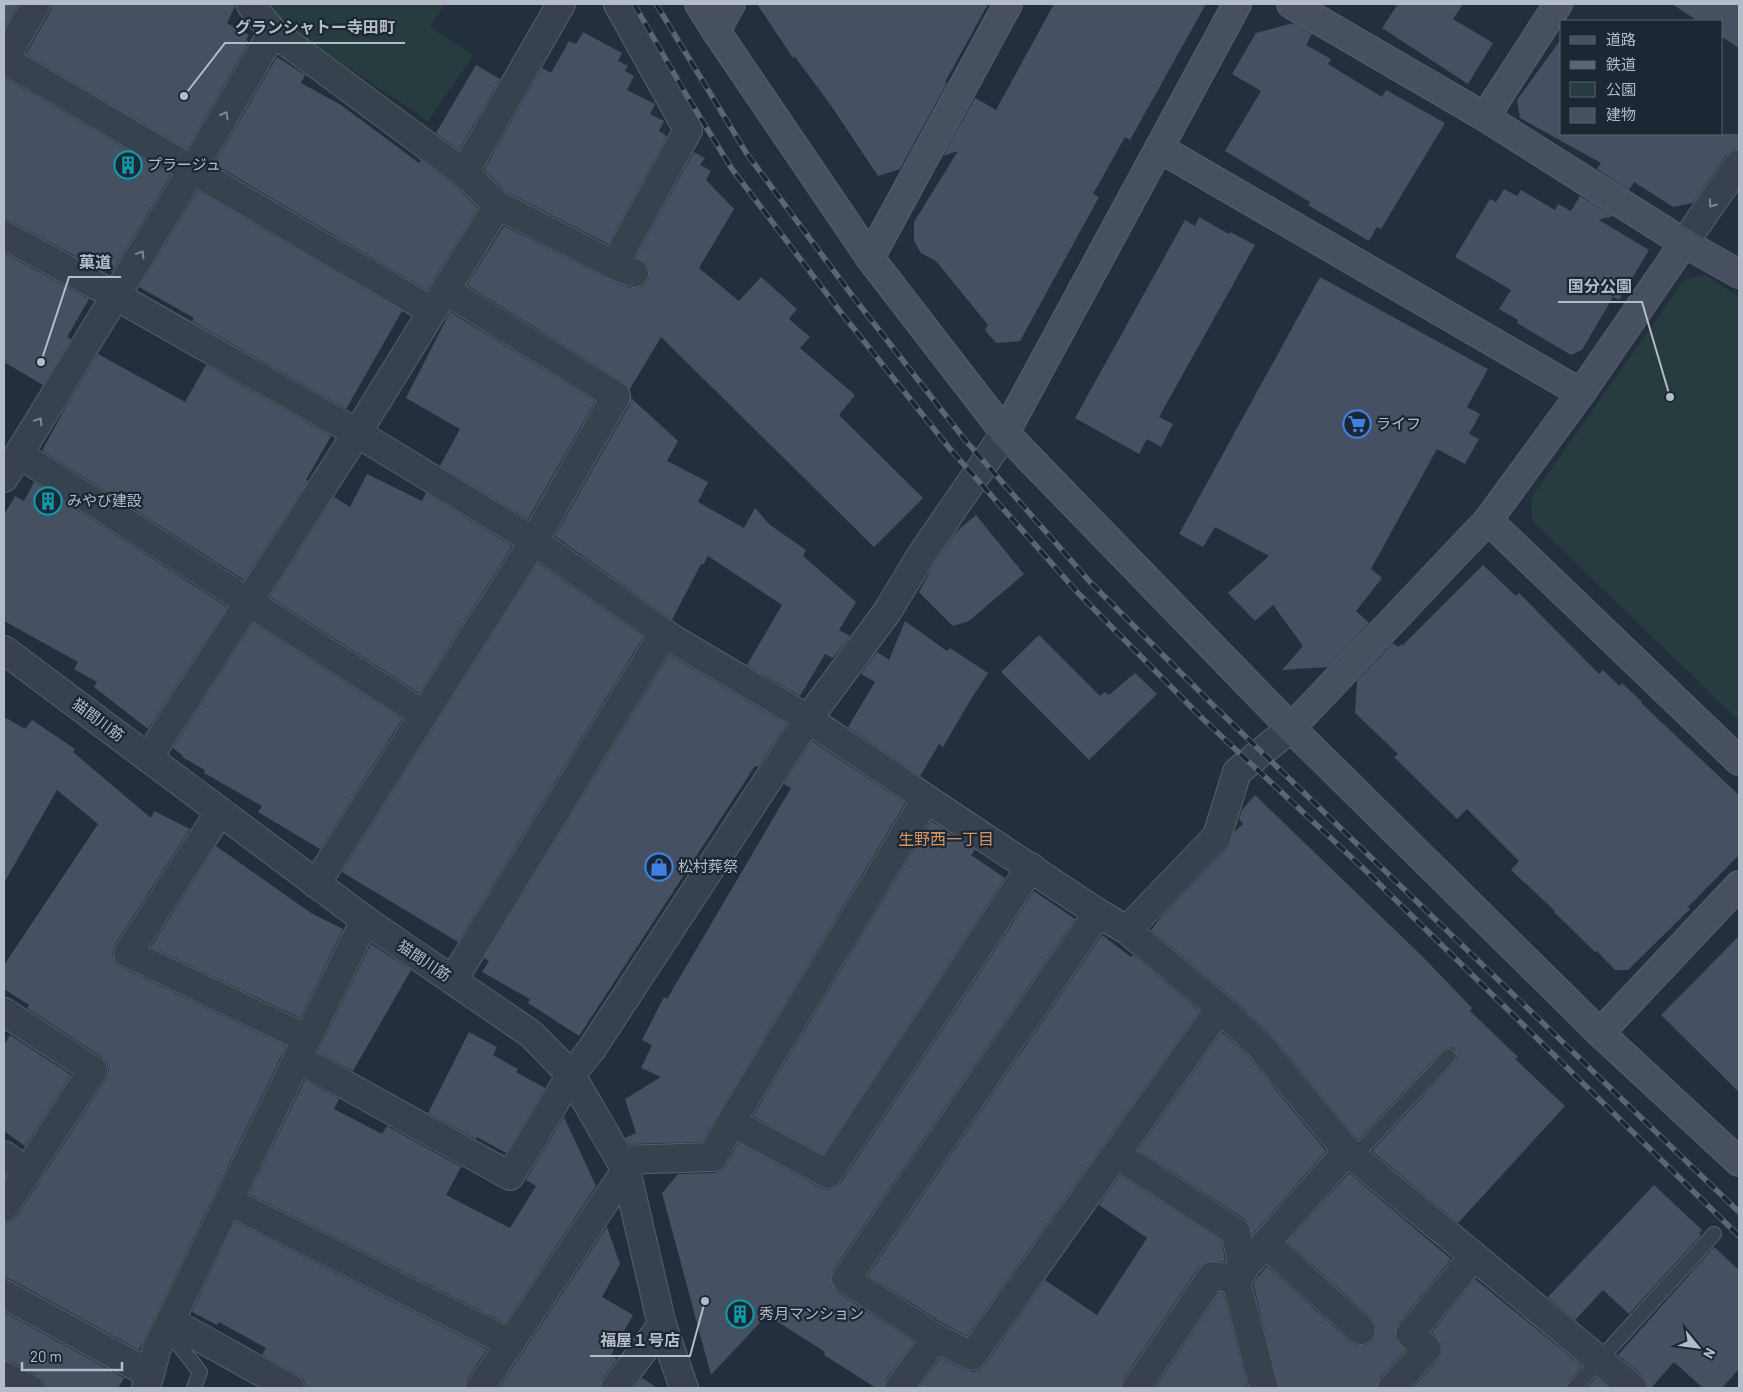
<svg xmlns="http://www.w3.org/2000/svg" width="1743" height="1392" font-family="Barlow,'Noto Sans JP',sans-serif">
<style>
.green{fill:#263c3f}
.building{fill:#455162}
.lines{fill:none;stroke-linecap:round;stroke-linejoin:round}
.lane-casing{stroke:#565f6c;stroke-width:16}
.street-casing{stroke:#565f6c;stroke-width:30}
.secondary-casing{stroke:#565f6c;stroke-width:30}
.lane{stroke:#38414e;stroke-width:14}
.street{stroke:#38414e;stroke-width:28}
.secondary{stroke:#465061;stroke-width:28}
.rail-casing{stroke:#5a6575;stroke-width:5.5}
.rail{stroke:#1d2633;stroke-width:4;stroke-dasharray:11;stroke-linecap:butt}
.oneway{stroke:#7c8592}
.labels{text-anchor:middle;stroke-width:4.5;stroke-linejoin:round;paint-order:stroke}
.poi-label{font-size:15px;fill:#b4bcc9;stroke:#1d2633;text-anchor:start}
.street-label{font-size:15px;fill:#b4bcc9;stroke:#1d2633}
.neighbourhood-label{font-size:16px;fill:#d59563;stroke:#1d2633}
.leader{fill:none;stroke:#b4bcc9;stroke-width:2}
.callout-dot{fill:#b4bcc9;stroke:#1d2633;stroke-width:2}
.callout-label{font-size:16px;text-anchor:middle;font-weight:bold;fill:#b4bcc9;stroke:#1d2633;stroke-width:4.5;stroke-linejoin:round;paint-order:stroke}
</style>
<rect width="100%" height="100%" fill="#242f3e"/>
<g class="green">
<polygon points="273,4 445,4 430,27 473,55 428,121 267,13"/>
<polygon points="1705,275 1739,297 1739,721 1532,520 1531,498 1685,279"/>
</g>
<g class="building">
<polygon points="4,4 18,4 4,29"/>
<polygon points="52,4 236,4 227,23 249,35 246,40 249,42 187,149 26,54 50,12"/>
<polygon points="757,4 988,4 945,82 947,83 900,169 878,176 830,104 795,57 793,58"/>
<polygon points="1054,4 1206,4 1130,140 1125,137 1093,194 1099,197 1020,341 996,343 985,330 988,325 936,261 921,253 914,241 914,222 958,151 943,156 975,98 996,110"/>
<polygon points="1398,4 1463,4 1453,19 1493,43 1468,84 1382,28"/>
<polygon points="1672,4 1739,4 1739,48 1722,37 1722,21 1698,21"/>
<polygon points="1293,23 1312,34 1306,45 1331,59 1328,64 1382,97 1386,90 1445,123 1381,229 1377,227 1369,241 1308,205 1310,202 1225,151 1261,91 1232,74 1256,33"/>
<polygon points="583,32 622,53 618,61 628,66 625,71 634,76 627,90 655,104 650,114 664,121 659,131 667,136 608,244 507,192 484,170 542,68 551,73 569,41 576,44"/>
<polygon points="1562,38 1562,134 1739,134 1739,149 1732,150 1726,155 1693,203 1673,207 1634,182 1629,190 1597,169 1601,163 1520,118 1517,100"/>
<polygon points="277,57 305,75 301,83 341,105 419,163 421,160 454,185 478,208 427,290 214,164"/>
<polygon points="476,65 500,79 459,150 436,133"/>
<polygon points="4,77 171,175 112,272 106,269 105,272 11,221 4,219"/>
<polygon points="694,152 705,158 700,165 711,171 706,180 734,209 699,268 739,301 761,277 797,309 789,319 810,337 800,348 855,395 839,415 923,498 874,547 661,337 630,389 624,383 467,285 504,226 608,279 629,288 637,288 643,286 649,278 649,270 646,263 636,257"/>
<polygon points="1504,189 1517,196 1521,190 1555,210 1558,204 1571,211 1580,196 1613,216 1599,220 1649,250 1619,300 1613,297 1582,350 1571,355 1517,323 1518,320 1499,309 1511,290 1455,257 1490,199 1496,202"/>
<polygon points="198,191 402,311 346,409 192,321 194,318 139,287"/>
<polygon points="1199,217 1229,234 1230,232 1255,245 1159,417 1173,424 1161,447 1147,439 1139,454 1075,418 1185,220 1195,226"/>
<polygon points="4,253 89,299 67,337 71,339 43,385 4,362"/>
<polygon points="1320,277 1488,369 1467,407 1480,414 1469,434 1479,439 1465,464 1437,449 1371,569 1382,578 1356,611 1369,623 1328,667 1282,670 1303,646 1273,605 1255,621 1228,593 1269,556 1215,527 1203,547 1179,534"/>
<polygon points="450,312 595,401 528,519 440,466 460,429 406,398"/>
<polygon points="98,354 185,402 206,365 331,436 306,480 308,481 244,580 43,451 43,449 67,405"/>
<polygon points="631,398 678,441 667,461 708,482 698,502 744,528 755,508 770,525 806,550 803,556 856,602 839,630 850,636 833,658 825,654 800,696 747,665 782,605 708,556 703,565 701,564 672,620 555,536 630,404"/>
<polygon points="367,474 422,501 426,493 512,546 419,693 270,597 334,497 350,507"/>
<polygon points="34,482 227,607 148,729 94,687 97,682 74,669 78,662 4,621 4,515 15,496 24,501"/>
<polygon points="976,515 1024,574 969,621 953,626 919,592 935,562 957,531"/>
<polygon points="538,563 643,637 458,942 342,872"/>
<polygon points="1483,565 1516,596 1519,593 1599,674 1603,670 1619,686 1622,683 1642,702 1641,703 1739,795 1739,855 1688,907 1690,909 1628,970 1615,970 1597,951 1595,952 1554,912 1555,911 1511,870 1519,861 1467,809 1457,819 1394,757 1398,754 1355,713 1357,681 1393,643 1398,647 1402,644 1403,645"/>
<polygon points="905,621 947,651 950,648 988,673 971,699 943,747 939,744 920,776 848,727 875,682 861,674 877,652 889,660"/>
<polygon points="253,623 402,719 320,849 258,812 262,806 204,773 205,770 182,757 183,756 173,748"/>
<polygon points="1039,635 1100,696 1105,692 1109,695 1135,673 1157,694 1089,760 1001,672"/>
<polygon points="669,655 786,724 758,767 755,766 579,1036 528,1003 530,999 482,972 489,961 484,958"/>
<polygon points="4,717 25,729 32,720 75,749 73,752 151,818 154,811 190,829 115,944 112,953 115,962 121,967 286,1046 139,1350 12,1280 4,1278 4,1223 12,1221 17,1216 106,1079 109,1070 107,1063 102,1057 27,1008 29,1005 4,989 4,965 98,824 57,790 4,883"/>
<polygon points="812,741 905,803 718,1114 703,1142 629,1144 625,1138 636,1133 625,1099 661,1077 641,1068 652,1045 642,1040 664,997 667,999 791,788 784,784"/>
<polygon points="1255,795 1422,956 1472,1008 1470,1011 1518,1057 1515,1059 1565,1106 1458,1223 1372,1151 1455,1062 1458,1058 1455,1050 1451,1047 1443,1050 1358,1140 1271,1035 1230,996 1151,930 1162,916 1229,846 1234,832 1243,824 1239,819 1242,810"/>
<polygon points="931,821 975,850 971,855 1005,878 823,1154 753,1116"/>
<polygon points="216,846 311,913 343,929 300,1018 151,947"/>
<polygon points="1034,891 1075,919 833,1270 831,1277 832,1285 837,1292 914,1342 886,1379 884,1388 876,1388 824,1355 825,1352 767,1315 711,1375 662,1193 678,1174 714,1173 722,1170 727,1164 738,1143 821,1188 828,1190 836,1187 841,1183"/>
<polygon points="1102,935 1131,957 1133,955 1199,1011 967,1336 944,1324 868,1275"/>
<polygon points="1739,936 1739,1092 1661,1015"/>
<polygon points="371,944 411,970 353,1071 318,1052"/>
<polygon points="469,1032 497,1047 493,1055 518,1069 516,1072 545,1088 506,1153 477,1137 476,1139 428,1113"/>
<polygon points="1222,1032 1249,1057 1326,1151 1252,1235 1249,1224 1245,1219 1138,1150"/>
<polygon points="10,1035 71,1075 25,1146 4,1131 4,1045"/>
<polygon points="305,1080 339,1099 334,1109 382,1134 387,1126 461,1167 446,1195 510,1228 536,1186 526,1180 564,1117 596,1186 505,1323 249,1194"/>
<polygon points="1349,1173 1451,1259 1398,1324 1395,1332 1395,1339 1405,1350 1380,1378 1377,1388 1279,1388 1253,1283 1267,1266 1351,1342 1357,1345 1365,1345 1372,1341 1376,1334 1376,1326 1371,1318 1287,1242"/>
<polygon points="1120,1175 1222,1241 1225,1261 1206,1262 1199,1267 1123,1379 1121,1388 918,1388 941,1358 965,1370 973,1372 980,1370 985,1365 1045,1280 1097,1315 1147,1238 1099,1205"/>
<polygon points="1654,1185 1702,1230 1699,1234 1701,1235 1629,1314 1603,1290 1575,1320 1548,1297"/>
<polygon points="235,1222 487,1349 467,1379 465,1388 306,1388 304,1380 298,1375 262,1355 266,1348 219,1322 217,1325 192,1312"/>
<polygon points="607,1227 620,1264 602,1297 633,1315 611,1355 617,1359 602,1379 600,1388 499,1388"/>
<polygon points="1714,1247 1739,1270 1739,1369 1722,1388 1703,1388 1674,1362 1651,1388 1648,1388 1647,1382 1643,1376 1618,1355"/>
<polygon points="1475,1279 1582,1366 1568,1382 1565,1388 1413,1388 1439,1359 1442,1353 1442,1344 1432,1332"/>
<polygon points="1220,1292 1223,1293 1248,1388 1155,1388"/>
<polygon points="4,1312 124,1378 118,1388 47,1388 45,1387 42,1379 36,1374 11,1362 4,1361"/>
<polygon points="1596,1377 1609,1388 1586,1388"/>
<polygon points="642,1378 657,1388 634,1388"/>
</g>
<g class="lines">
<g class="lane-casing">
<g id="lane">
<polyline points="1354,1157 1449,1056"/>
<polyline points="179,1326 179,1345 200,1372 194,1388"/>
<polyline points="1574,1388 1714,1234"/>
</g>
</g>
<g class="street-casing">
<g id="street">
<polyline points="4,59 432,311"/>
<polyline points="4,60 36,4"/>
<polyline points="464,173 561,4"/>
<polyline points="498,205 614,265 634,273"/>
<polyline points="4,235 116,296 357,433 534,541 671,638 808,719 958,820 1098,913 1127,930 1220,1008 1260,1046 1347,1151 1633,1388"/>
<polyline points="1684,243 1739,164"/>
<polyline points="614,265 688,130 618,4"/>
<polyline points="19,454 424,715"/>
<polyline points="4,478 192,171 273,32"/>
<polyline points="4,650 365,920 531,1034 571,1075 626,1170 662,1325 684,1388"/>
<polyline points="148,758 357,433 498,205 464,173 273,32 251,5 252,4"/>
<polyline points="220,812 128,953 307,1039"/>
<polyline points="316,884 534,541 616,396 445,290"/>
<polyline points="1127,930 1217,836 1237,772 1291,728"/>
<polyline points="453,980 664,633"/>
<polyline points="4,1012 93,1070 4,1207"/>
<polyline points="297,1058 510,1176 571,1075 591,1050 808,719 887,612 922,554 1005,433"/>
<polyline points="731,1122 828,1174 1031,867"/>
<polyline points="1116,1154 1236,1232 1243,1271"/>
<polyline points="4,1155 27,1172"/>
<polyline points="620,1160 713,1157 731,1122 926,799"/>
<polyline points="228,1201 510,1343"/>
<polyline points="1266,1244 1361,1330"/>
<polyline points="1235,1278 1264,1388"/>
<polyline points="4,1294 150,1374"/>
<polyline points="170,1321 290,1388"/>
<polyline points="936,1338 972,1356 1220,1008"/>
<polyline points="4,1376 29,1388"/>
<polyline points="146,1388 157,1348 365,920"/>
<polyline points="480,1388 626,1170"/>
<polyline points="615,1388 662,1325"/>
<polyline points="899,1388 936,1338 846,1279 1098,913"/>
<polyline points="1136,1388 1212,1276 1235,1278 1347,1151"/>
<polyline points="1392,1388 1427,1349 1410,1334 1474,1256"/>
</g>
</g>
<g class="secondary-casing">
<g id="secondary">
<polyline points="699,4 716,31 870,258 1005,433 1291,728 1600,1033 1739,1162"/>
<polyline points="1291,4 1485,117 1684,243 1739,274"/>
<polyline points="716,31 731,4"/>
<polyline points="1485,117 1558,4"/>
<polyline points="1159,148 1581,393"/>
<polyline points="870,258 1008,4"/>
<polyline points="1005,433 1237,4"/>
<polyline points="1488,520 1739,761"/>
<polyline points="1291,728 1488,520 1581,393 1684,243"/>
<polyline points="1600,1033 1739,885"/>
</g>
</g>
<use href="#lane" class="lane"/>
<use href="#street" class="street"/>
<use href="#secondary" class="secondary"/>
<g class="rail-casing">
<g id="rail">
<polyline points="634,4 687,96 732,169 839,310 950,449 1078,593 1204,720 1364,869 1739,1236"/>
<polyline points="656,4 747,154 854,298 965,440 1091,583 1217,709 1739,1212"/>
</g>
</g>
<use href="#rail" class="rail"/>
</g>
<defs><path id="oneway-chevron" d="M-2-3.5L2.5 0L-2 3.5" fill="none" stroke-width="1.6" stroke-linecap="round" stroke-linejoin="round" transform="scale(1.25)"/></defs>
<g class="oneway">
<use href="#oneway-chevron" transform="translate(225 115) rotate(-60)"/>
<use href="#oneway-chevron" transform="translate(1712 204) rotate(125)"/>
<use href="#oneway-chevron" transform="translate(141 254) rotate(-59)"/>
<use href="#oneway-chevron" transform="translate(39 421) rotate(-58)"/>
</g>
<defs>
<g id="building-ring" transform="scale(1.4375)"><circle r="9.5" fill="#1d2633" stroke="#0f9aa8" stroke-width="1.5"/><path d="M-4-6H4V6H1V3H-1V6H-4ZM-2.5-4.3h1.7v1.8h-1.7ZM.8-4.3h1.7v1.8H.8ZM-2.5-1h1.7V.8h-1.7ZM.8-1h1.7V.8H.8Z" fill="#0f9aa8"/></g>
<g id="supermarket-ring" transform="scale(1.4375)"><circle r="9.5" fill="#1d2633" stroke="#3f7fe0" stroke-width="1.5"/><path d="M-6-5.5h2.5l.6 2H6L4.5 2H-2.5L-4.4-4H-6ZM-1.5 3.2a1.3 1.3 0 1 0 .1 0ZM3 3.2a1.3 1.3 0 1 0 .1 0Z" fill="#3f7fe0"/></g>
<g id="shop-ring" transform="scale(1.4375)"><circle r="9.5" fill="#1d2633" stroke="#3f7fe0" stroke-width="1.5"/><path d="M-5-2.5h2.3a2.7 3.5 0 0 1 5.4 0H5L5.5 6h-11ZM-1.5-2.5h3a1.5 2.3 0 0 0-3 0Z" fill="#3f7fe0"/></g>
</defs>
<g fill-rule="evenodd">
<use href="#building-ring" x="128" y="165"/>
<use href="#supermarket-ring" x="1357" y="424"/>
<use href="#building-ring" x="48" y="501"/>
<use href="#shop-ring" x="659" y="867"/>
<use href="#building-ring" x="740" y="1314"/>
</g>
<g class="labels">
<g class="poi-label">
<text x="147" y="170">プラージュ</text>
<text x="1376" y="429">ライフ</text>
<text x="67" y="506">みやび建設</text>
<text x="678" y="872">松村葬祭</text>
<text x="759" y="1319">秀月マンション</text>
</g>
<g class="street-label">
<text transform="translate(98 720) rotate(37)" y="5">猫間川筋</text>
<text transform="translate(424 961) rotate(34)" y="5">猫間川筋</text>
</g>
<g class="neighbourhood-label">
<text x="946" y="845">生野西一丁目</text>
</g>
</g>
<path class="leader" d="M184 96L225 43H405M41 362L69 277H121M1670 397L1642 302H1558M705 1301L690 1356H590"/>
<g class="callout-dot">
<circle cx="184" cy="96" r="5"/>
<circle cx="41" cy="362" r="5"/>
<circle cx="1670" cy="397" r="5"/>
<circle cx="705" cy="1301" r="5"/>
</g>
<g class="callout-label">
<text x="315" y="33">グランシャトー寺田町</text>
<text x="95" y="268">菓道</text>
<text x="1600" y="292">国分公園</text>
<text x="640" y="1346">福屋１号店</text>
</g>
<rect width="1743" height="1392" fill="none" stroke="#b4bcc9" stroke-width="10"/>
<rect x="1560" y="20" width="162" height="115" fill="#1d2633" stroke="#59626f"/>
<rect x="1570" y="36" width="25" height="8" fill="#465061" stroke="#59626f"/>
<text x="1606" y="45" font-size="15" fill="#b4bcc9">道路</text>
<rect x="1570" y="61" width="25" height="8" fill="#5a6575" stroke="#59626f"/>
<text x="1606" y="70" font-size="15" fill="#b4bcc9">鉄道</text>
<rect x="1570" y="82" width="25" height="15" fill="#263c3f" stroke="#59626f"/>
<text x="1606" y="95" font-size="15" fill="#b4bcc9">公園</text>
<rect x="1570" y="108" width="25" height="15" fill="#455162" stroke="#59626f"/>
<text x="1606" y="120" font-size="15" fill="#b4bcc9">建物</text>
<g transform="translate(1698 1347) rotate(119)" stroke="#1d2633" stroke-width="4" paint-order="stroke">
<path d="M0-4L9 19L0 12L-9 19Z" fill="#b4bcc9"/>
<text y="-8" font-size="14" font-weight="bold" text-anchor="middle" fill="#b4bcc9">N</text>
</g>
<path d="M22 1362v8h100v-8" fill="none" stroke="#b4bcc9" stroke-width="2.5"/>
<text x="30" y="1362" font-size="15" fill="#b4bcc9" stroke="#1d2633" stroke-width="4" paint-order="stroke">20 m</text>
</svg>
